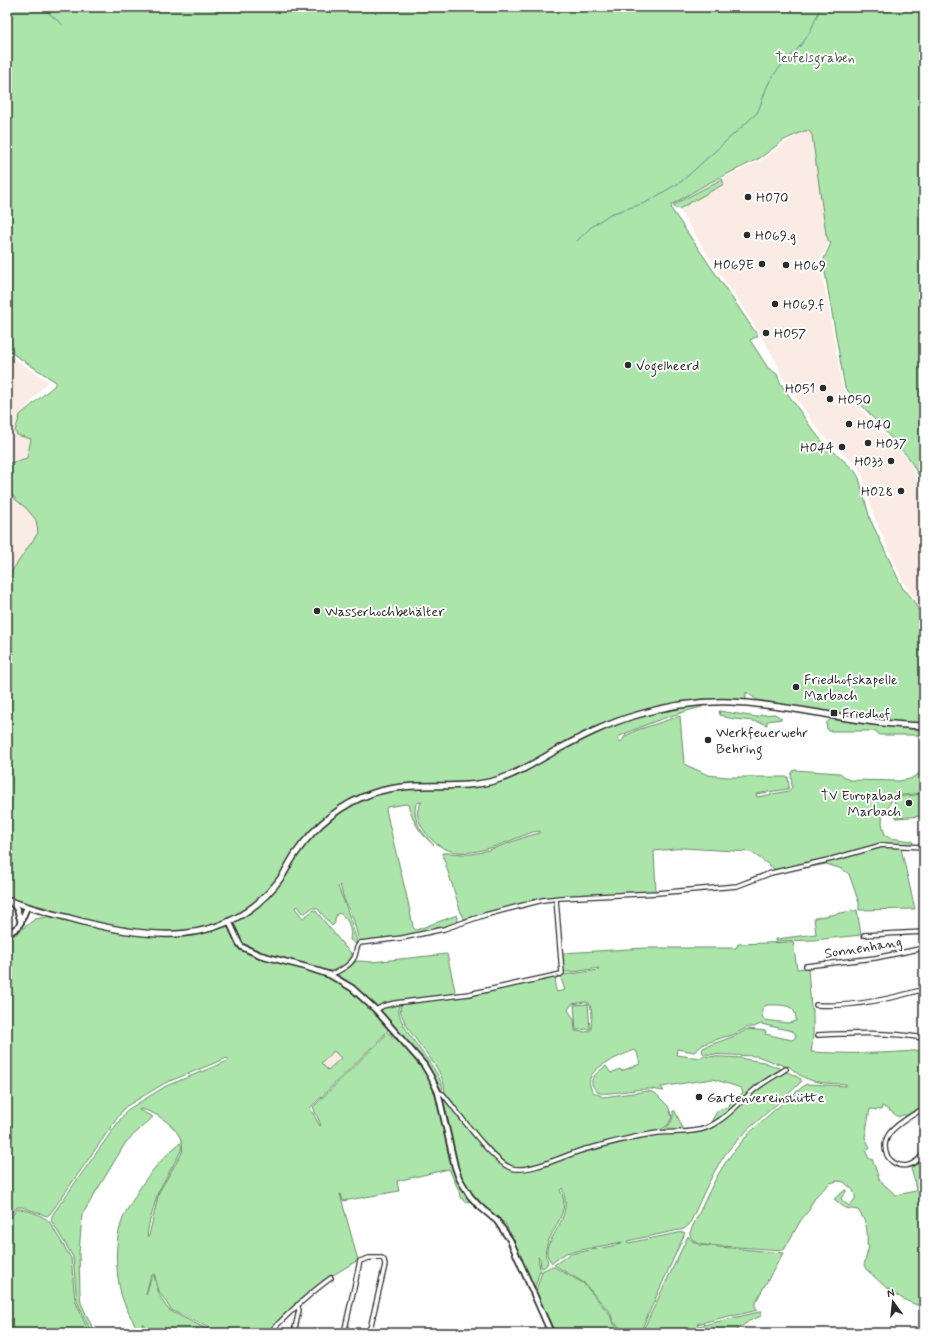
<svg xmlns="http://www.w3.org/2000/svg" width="931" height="1340" font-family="Mynerve,sans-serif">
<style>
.built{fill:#fbebe5}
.green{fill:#abe5aa;stroke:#6b886a;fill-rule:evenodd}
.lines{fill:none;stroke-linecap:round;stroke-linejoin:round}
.stream{stroke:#5f8f95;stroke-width:1}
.minor-casing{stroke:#2b2b2b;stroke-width:6}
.tertiary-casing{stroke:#2b2b2b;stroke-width:8}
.secondary-casing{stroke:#2b2b2b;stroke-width:8}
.minor{stroke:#fff;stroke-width:3.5}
.tertiary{stroke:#fff;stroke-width:4.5}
.secondary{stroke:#fff;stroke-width:5}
.poi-dot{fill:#2b2b2b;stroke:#fff;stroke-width:1.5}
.labels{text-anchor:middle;stroke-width:4;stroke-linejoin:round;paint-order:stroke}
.park-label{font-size:14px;fill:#4b5a4b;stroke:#fff}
.poi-label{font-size:14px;fill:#2b2b2b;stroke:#fff;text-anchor:start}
.street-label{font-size:14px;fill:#2b2b2b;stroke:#fff}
</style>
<rect width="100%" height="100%" fill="#fff"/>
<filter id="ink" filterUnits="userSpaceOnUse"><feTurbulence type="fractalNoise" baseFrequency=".025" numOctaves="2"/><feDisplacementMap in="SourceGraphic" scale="8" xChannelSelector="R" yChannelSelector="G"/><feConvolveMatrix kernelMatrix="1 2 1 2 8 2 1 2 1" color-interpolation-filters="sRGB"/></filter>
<g filter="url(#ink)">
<g class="built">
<polygon points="807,130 809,130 812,135 826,234 829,242 820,261 843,389 893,444 909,459 924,497 924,614 904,583 874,517 863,476 858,467 825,437 813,423 781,375 776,361 742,305 725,282 679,209 724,185 722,179 761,160 801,132"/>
<polygon points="7,354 48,381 20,415 15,426 15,431 31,439 27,458 7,464"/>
<polygon points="7,487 16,500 26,508 36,521 38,533 7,578"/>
<polygon points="334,1050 341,1057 328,1070 321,1063"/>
</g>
<g class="green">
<path d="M7,7H924V490L921,480L909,458L866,410L845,388L823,261L831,243L829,242L826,234L812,135L809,131H804L784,140L760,158L707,184L671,205L672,210L758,336L750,340L768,368L777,374L781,384L810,426L821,440L854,470L859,478L870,519L903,589C911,593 918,611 924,619V725L888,722L757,700L746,692V701L709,700L693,706L704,705L702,707C674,714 645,724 618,737V740L619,742L622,741L625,736L637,730L680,716L684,764L708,775L727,777H788L789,787L788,789L756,794L757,797L789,791L792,787L791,774L794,770L840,773L849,780L899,781L910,779L920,773L924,769V793L893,796L888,809L883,810L882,823L885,835L890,838L912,841L913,844H900L915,909L859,910V903L849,874L842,869L826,864L800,869L799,867L841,855L776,870L751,852L683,848L654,851L656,892L555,897L463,919L442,853C452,852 461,855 471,854C495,851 516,838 540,833V831L533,832C496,845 449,873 422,827C417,818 415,810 422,802L417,803L416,804C412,821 423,834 434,845C418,832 415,824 408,805L406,804L387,807L386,809C394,849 406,887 413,927L416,930L457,915L458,922L443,928L402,936L359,941L353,918L344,899L340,885L338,887L347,909L357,941L356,944L350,940C352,930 349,918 339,913L337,914L335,919V923L332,926L317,908H312L305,913H303L298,906L295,908L303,918L314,910L316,911L345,947L353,955L350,961L343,966L334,971H326L308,964L261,952L258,956C281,962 307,966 328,977C352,988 371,1009 388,1029L387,1032L310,1108L320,1126L321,1125L313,1107L388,1033H392L391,1036C402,1042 420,1061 426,1072C428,1076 429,1080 432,1083L454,1168L461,1185L471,1201L466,1202L460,1197L459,1191L449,1169L397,1181L399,1191L343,1201L341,1194H340L358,1260L330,1277L269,1330C251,1328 234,1334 216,1331L171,1310L159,1291L154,1273L150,1278L146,1295L151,1278L154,1275C157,1289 160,1300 170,1311L215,1333H147L143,1323L142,1324L145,1333H140C133,1321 125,1308 121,1294C116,1273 114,1245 121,1224C124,1213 132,1202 138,1191C150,1172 163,1157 180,1143L182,1147L180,1153L158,1192L149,1224L147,1236H149L159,1192L182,1153C187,1132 158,1112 140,1109L139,1110L153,1117L126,1142L82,1215L79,1253L80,1293L81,1303L95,1333H91L77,1301L73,1257L51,1220L52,1216L55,1211L127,1110L166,1086L228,1061L229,1060L227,1058L165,1083L125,1107L50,1214L47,1216L22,1207H17L7,1219V940L11,938L35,919L47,917L49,908L26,903L7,897V578L38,533L36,520L26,508L16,500L7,487V464L27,458L31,439L17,435L15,431L20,415L54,386L56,382L7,350ZM334,1051L341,1058L328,1070L321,1063Z"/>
<polygon points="722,179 724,184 679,209 675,208 673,205"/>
<path d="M719,711L757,717L761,715L775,714L782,719L767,721V725C752,718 735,722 720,715Z"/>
<polygon points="830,719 871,725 924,730 924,735 879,735 876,731 829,731 827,729 826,724"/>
<polygon points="924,794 924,816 896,818 894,797"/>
<polygon points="857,910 861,935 814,940 776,941 776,939 816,934 814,918"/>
<path d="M793,942L797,969L805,968H808L811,1008L813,1009C813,1024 814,1038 811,1052C848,1054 886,1054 924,1050V1105L910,1115H903L898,1117L892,1112L882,1106L881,1110L870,1109L865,1137L870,1148L866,1152L869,1159H872L880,1181L896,1195L916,1191L914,1179L911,1169L914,1165L922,1162C924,1171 922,1181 924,1190V1307C899,1301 884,1286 866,1269L864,1265L869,1246L867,1245C868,1230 867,1223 858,1210L845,1208L834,1199L845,1190H846V1192L841,1198L842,1200L849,1206L855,1199V1195L853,1190L844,1182L838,1181L830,1183L817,1195L810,1206V1209L801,1220L784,1250L704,1245C697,1243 689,1240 690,1232C704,1204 715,1174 734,1151C753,1126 782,1104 806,1084L846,1086V1084C823,1083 806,1084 789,1066L787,1067L757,1056L704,1054L702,1052L703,1048L707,1046L735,1036L748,1029L766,1031L765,1034L792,1040L796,1037L795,1033L792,1031L761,1024L754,1027H748L733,1035L724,1037L704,1044L694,1052L677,1049L676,1055L701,1058L702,1056L743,1058L744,1059L764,1062L781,1069L767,1079C786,1071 783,1069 801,1079V1082C779,1104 752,1123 731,1147C713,1168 701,1200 689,1225L684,1229L627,1241L628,1243L683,1232L685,1233L643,1326L644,1328L688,1236L691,1240L699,1245L783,1253L755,1303V1306L758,1310L733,1316V1315L697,1324L699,1326L759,1312H762L761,1316L749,1321L733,1333H629L614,1323L610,1312L583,1282L554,1265L570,1254L622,1244V1242L566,1253L552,1263C549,1259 546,1255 547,1249C547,1245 551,1241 552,1238C562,1220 570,1208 562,1188L560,1190C576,1216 535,1242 548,1261L547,1265L543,1268L541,1267L540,1258L538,1257L540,1269L535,1288L529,1276H528L521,1260L522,1258L505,1223C498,1220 493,1215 487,1210C476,1200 467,1189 461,1176C451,1154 447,1121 442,1097L443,1092L445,1090C442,1062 407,1039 400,1009L402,1003L457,997L553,977H556L555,987L557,992L565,990L560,976L563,975L599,970V968L573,972H564L562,968L563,953L645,948H736L738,944ZM586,1002L589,1003C594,1014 591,1018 591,1030L586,1032L575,1031L574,1019L568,1010L572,1004ZM767,1005C781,1005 797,1003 796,1021L788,1023L764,1020C761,1014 760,1008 767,1005ZM634,1050L637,1052L640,1064L621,1071L620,1069L611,1073L606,1066C598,1072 586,1079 595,1089C596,1091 597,1093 600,1093C606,1095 636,1089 646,1089C652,1088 658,1091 664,1091L661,1087L691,1082L713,1079L741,1088L743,1093L733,1099L728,1107L720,1109L716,1113L711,1122L714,1127C697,1138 672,1131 653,1135C628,1141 603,1148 578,1154L577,1149L659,1131L668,1125L672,1117L671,1114L668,1106L655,1093L648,1091L603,1097L593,1092C590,1087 588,1082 591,1076C596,1065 623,1055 634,1050Z"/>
<polygon points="447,954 456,995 430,998 376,1008 365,996 352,985 337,974 350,967 355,962 358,961 372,962"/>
<path d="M399,1004C394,1028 437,1062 443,1088L442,1090L439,1089L429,1066L379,1010L388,1006Z"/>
<polygon points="588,1004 590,1029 576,1030 574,1005"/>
<path d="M673,1111H675L684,1131H663C670,1125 674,1120 673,1111Z"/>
<path d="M17,1209C25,1208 43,1216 49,1221L71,1258L75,1300L89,1333H7V1223Z"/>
<polygon points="552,1266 583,1283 609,1313 613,1323 626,1333 555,1333 536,1291 542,1271"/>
</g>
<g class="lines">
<g class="stream">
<polyline points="41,7 62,24"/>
<polyline points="822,8 824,7"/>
<path d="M577,241L591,227L610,214L645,203L682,181L757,113C763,101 765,87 773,76C780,65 791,57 800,46C809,36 814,23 819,11"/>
</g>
<g class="minor-casing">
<g id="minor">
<polyline points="864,935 924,932"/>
<polyline points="806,966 875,958 924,948"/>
<path d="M330,975C338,971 349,967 354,958C357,953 355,947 360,943L402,938L444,929L485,915L543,900L560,898L657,893L737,886L771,873L832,859L882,845L924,847"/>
<path d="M816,1005C850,1007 891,999 924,989"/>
<polyline points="376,1010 383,1006 395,1003 469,994 561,974 562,973 556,899"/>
<path d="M818,1035C854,1033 889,1032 924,1038"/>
<path d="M438,1092L443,1094C457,1111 492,1161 511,1168C529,1174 567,1154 586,1149C610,1143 634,1136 658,1133C673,1131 691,1134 706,1128C725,1120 738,1104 753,1091C763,1082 775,1076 786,1069"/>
<path d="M924,1108C913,1115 897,1123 889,1134C874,1157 905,1181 924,1153"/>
<path d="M270,1333L274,1328C292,1310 310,1293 331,1278"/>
<polyline points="294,1333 299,1310 297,1305"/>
<polyline points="344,1333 360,1261 369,1258 382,1258 384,1260 385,1265 369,1333"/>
</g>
</g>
<g class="tertiary-casing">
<g id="tertiary">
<polyline points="11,902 17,909 21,922"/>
<polyline points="229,921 239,943 242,947 260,955 306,967 330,975 352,988 376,1010 424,1065 431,1077 438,1092 455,1167 459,1178 470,1196 479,1206 497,1221 510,1240 551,1333"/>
<polyline points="7,935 19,926 27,907"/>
</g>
</g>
<g class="secondary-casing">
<path id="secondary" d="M7,900C28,907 48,913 69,918C147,940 230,951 283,875C287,868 291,860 296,853C315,826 341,804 373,793C415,779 456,792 497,780C517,774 536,762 555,751C581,737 608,723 637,715C667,706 699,701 731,702C762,703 794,709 825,714C857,720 891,725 924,726"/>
</g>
<use href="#minor" class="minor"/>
<use href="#tertiary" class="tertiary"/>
<use href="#secondary" class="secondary"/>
</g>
</g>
<g class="poi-dot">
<circle cx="748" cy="197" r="4"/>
<circle cx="747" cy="235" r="4"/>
<circle cx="762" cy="264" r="4"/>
<circle cx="786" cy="265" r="4"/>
<circle cx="775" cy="304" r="4"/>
<circle cx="766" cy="333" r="4"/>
<circle cx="628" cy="365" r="4"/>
<circle cx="823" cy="388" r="4"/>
<circle cx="830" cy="399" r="4"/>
<circle cx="849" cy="424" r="4"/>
<circle cx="868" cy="443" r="4"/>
<circle cx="842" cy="447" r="4"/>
<circle cx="891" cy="461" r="4"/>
<circle cx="901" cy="491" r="4"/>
<circle cx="317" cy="611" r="4"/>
<circle cx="796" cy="687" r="4"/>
<rect x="830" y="709" width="8" height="8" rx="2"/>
<circle cx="708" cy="740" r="4"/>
<circle cx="909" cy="803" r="4"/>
<circle cx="699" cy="1097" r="4"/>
</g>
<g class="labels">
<g class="park-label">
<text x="815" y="62">Teufelsgraben</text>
</g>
<g class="poi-label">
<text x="756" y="202">H070</text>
<text x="755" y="240">H069.g</text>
<text x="754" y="269" text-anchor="end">H069E</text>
<text x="794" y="270">H069</text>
<text x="783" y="309">H069.f</text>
<text x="774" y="338">H057</text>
<text x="636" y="370">Vogelheerd</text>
<text x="815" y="393" text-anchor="end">H051</text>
<text x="838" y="404">H050</text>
<text x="857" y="429">H040</text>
<text x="876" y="448">H037</text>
<text x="834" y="452" text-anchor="end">H044</text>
<text x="883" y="466" text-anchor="end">H033</text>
<text x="893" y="496" text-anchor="end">H028</text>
<text x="325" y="616">Wasserhochbehälter</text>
<text x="804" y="684">Friedhofskapelle<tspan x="804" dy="16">Marbach</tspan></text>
<text x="842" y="718">Friedhof</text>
<text x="716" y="737">Werkfeuerwehr<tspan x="716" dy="16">Behring</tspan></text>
<text x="901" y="800" text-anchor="end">TV Europabad<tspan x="901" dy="16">Marbach</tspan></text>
<text x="707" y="1102">Gartenvereinshütte</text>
</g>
<g class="street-label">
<text transform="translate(863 947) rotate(-9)" y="5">Sonnenhang</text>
</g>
</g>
<rect width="931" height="1340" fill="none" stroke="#fff" stroke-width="24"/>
<rect x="12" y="12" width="907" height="1316" fill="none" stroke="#2b2b2b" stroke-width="1.5" filter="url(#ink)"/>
<g transform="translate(893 1302) rotate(345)" stroke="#ffffff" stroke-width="3" paint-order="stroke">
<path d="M0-3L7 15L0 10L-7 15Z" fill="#2b2b2b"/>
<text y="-6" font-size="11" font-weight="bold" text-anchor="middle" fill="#2b2b2b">N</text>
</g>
</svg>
